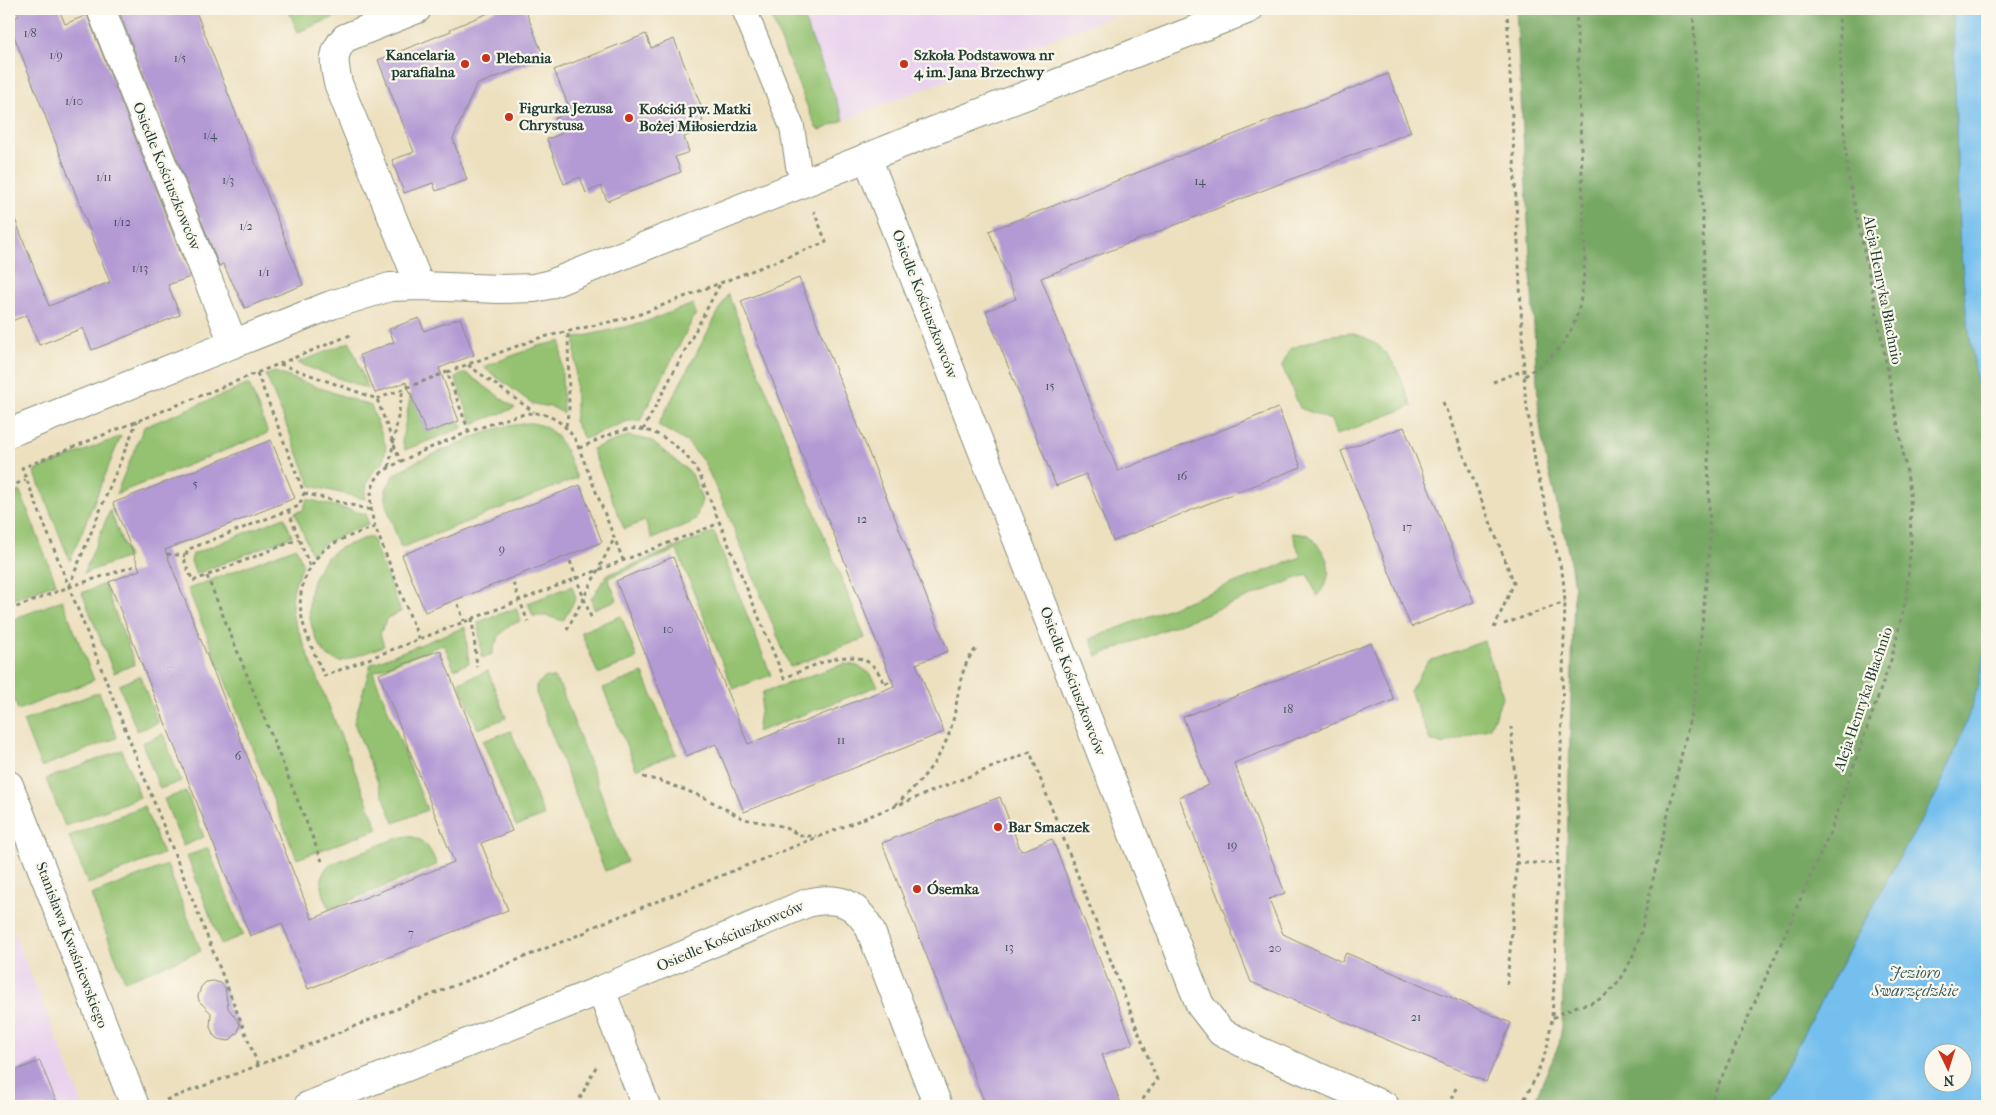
<svg xmlns="http://www.w3.org/2000/svg" width="1996" height="1115" font-family="'IM FELL French Canon',serif">
<style>
.built{fill:#e9d2ee}
.green{fill:#94c271;stroke:#5a8052}
.forest{fill:#77a863;stroke:#4b724c}
.water{fill:#75bfee;stroke:#4a7e91;fill-rule:evenodd}
.building{fill:#b39ad4}
.lines{fill:none;stroke-linecap:round;stroke-linejoin:round}
.pedestrian-casing{stroke:#868e7a;stroke-width:26}
.minor-casing{stroke:#868e7a;stroke-width:30}
.path{stroke:#868e7a;stroke-width:3;stroke-dasharray:4 4;stroke-linecap:butt}
.pedestrian{stroke:#fff;stroke-width:24}
.minor{stroke:#fff;stroke-width:28}
.poi-dot{fill:#c8321e;stroke:#fbf7ec;stroke-width:2}
.labels{text-anchor:middle;stroke-width:4.5;stroke-linejoin:round;paint-order:stroke}
.number-label{font-size:12px;fill:#44545c}
.poi-label{font-size:15px;font-weight:bold;fill:#1f3d34;stroke:#fbf7ec;text-anchor:start}
.street-label{font-size:15px;fill:#1f3d34;stroke:#fbf7ec}
.water-label{font-size:16px;font-style:italic;fill:#345e62;stroke:#fbf7ec}
</style>
<rect width="100%" height="100%" fill="#fbf7ec"/>
<filter id="ink" filterUnits="userSpaceOnUse"><feTurbulence type="fractalNoise" baseFrequency=".02" numOctaves="2"/><feDisplacementMap in="SourceGraphic" scale="10" xChannelSelector="R" yChannelSelector="G"/><feConvolveMatrix kernelMatrix="1 2 1 2 8 2 1 2 1" color-interpolation-filters="sRGB"/></filter>
<filter id="wash" filterUnits="userSpaceOnUse"><feTurbulence type="fractalNoise" baseFrequency=".0096" numOctaves="4" result="noise"/><feDisplacementMap in="SourceGraphic" scale="20" xChannelSelector="R" yChannelSelector="G"/><feGaussianBlur stdDeviation="1.12" result="paint"/><feColorMatrix in="noise" values="0 0 0 0 0 0 0 0 0 0 0 0 0 0 0 0 0 1.4 0 .05"/><feComposite in="paint" operator="in"/></filter>
<g filter="url(#wash)">
<rect width="100%" height="100%" fill="#ede0bf"/>
<g class="built">
<polygon points="800,9 1130,9 844,120"/>
<polygon points="9,920 58,1042 83,1106 9,1106"/>
</g>
<g class="green">
<polygon points="288,9 354,9 298,32"/>
<polygon points="768,9 800,9 844,120 821,130 816,128"/>
<polygon points="728,294 865,638 790,667 727,512 704,462 688,443 658,425"/>
<polygon points="693,304 696,313 640,421 628,421 584,439 574,421 576,410 575,338 642,323"/>
<path d="M1350,333C1391,342 1398,372 1412,406L1336,435L1331,420L1300,408L1282,366L1290,349L1325,336Z"/>
<polygon points="561,341 563,413 552,407 533,404 483,367 538,346"/>
<polygon points="350,342 368,389 297,363"/>
<path d="M275,372L371,406L386,446L383,463C370,472 365,484 365,499L311,486L266,375Z"/>
<polygon points="466,373 515,408 472,424 455,377"/>
<polygon points="249,384 268,433 116,494 144,427"/>
<polygon points="411,393 426,433 459,421 462,428 405,450 402,440"/>
<path d="M528,423C560,424 566,453 577,478L401,548L386,505V489L394,475L417,461L489,431L502,427Z"/>
<polygon points="121,436 70,561 34,471"/>
<polygon points="628,436 650,440 692,474 702,500 695,521 652,539 645,521 624,529 592,449"/>
<polygon points="20,491 56,583 9,601 9,496"/>
<polygon points="307,499 366,514 368,524 326,542 312,555 295,513 303,510"/>
<polygon points="110,510 128,557 84,573"/>
<polygon points="284,517 292,536 196,574 191,561 193,554"/>
<polygon points="714,532 771,675 733,689 677,550 608,578 617,600 594,609 591,599 607,575"/>
<path d="M1292,533L1309,535C1329,556 1337,573 1317,596L1308,574L1097,656L1090,639L1301,557Z"/>
<path d="M371,536L401,612L387,618L380,634L384,646L340,662C335,660 327,657 324,652C303,624 303,577 332,553C343,545 359,541 371,536Z"/>
<path d="M296,547L303,565C294,582 290,598 293,617L378,829L297,859L188,589Z"/>
<polygon points="104,584 135,664 114,673 82,593"/>
<polygon points="572,586 576,598 563,621 547,616 533,616 528,603"/>
<polygon points="62,600 94,680 18,710 9,686 9,621"/>
<path d="M516,608L521,621C504,626 496,637 492,654L482,658L478,622Z"/>
<polygon points="621,616 637,658 598,674 581,632"/>
<polygon points="465,627 469,663 454,669 444,644 373,672 427,810 394,823 354,723 371,664"/>
<polygon points="1484,641 1503,696 1490,727 1443,745 1430,740 1410,691 1427,662"/>
<path d="M844,664C860,664 871,671 878,686L757,732L763,692Z"/>
<polygon points="488,671 506,718 478,729 459,682"/>
<polygon points="643,673 676,754 636,769 603,688"/>
<polygon points="140,676 158,723 137,731 119,685"/>
<polygon points="546,677 554,678 561,688 627,862 605,871 536,693 536,685"/>
<polygon points="99,692 117,738 41,767 23,721"/>
<polygon points="511,731 544,816 516,826 483,741"/>
<polygon points="163,734 181,781 160,789 142,743"/>
<polygon points="122,750 140,797 65,826 46,779"/>
<polygon points="186,791 204,837 183,846 164,799"/>
<polygon points="144,806 163,854 88,884 69,836"/>
<path d="M408,836C425,838 431,850 437,865L329,909C323,893 316,878 329,865L397,838Z"/>
<polygon points="208,848 243,935 221,944 187,856"/>
<polygon points="167,865 201,951 125,981 91,895"/>
</g>
<path class="forest" d="M1516,9H1953L1959,232L1967,319L1987,445L1986,652L1974,700L1957,747L1937,793L1896,864L1764,1106H1532L1559,1044L1562,1026L1574,589C1568,531 1545,475 1539,416Z"/>
<g class="water">
<polygon points="1953,9 1987,9 1987,445 1967,319 1959,232"/>
<path d="M1987,647V1106H1764L1896,864L1937,793L1957,747L1974,700ZM1934,1052H1964V1082H1934Z"/>
</g>
<g id="blocks">
<g class="building">
<polygon points="16,9 59,9 65,24 87,15 190,277 168,285 180,315 92,350 83,328 39,345 27,315 9,322 9,210 11,209 49,306 110,282 9,23 9,20 19,16"/>
<polygon points="118,9 195,9 303,285 245,308 223,264 219,266"/>
<polygon points="498,9 525,9 544,58 476,85 453,139 467,180 436,191 433,183 404,193 392,160 414,152 378,60 451,31 450,29"/>
<polygon points="646,34 651,48 674,39 704,113 702,117 703,121 698,123 701,130 684,137 689,152 675,157 681,172 607,201 601,186 586,193 580,177 564,184 547,139 561,134 555,118 571,112 554,70"/>
<polygon points="1388,74 1411,132 1041,278 1118,471 1278,408 1301,467 1113,541 1086,474 1056,486 986,311 1016,299 989,231"/>
<polygon points="799,278 948,651 916,664 944,732 744,812 716,744 686,756 616,581 673,557 748,744 894,686 741,301"/>
<polygon points="419,318 424,331 460,318 474,355 439,368 459,421 426,433 406,382 375,393 360,355 394,342 389,329"/>
<polygon points="1404,427 1474,602 1411,627 1341,451"/>
<polygon points="271,440 295,498 165,550 312,919 454,862 379,674 440,650 512,831 481,843 508,910 308,989 282,923 250,936 109,582 140,570 113,503"/>
<polygon points="580,485 602,542 425,612 402,555"/>
<polygon points="1371,643 1394,700 1234,763 1285,893 1269,899 1283,934 1342,962 1346,953 1511,1023 1486,1082 1251,982 1179,797 1209,785 1183,717"/>
<polygon points="1000,797 1021,851 1052,839 1133,1044 1102,1055 1122,1106 986,1106 882,843"/>
<polygon points="213,981 221,983 225,988 228,1008 240,1024 238,1032 229,1041 218,1039 214,1036 210,1027 211,1013 199,1001 198,996 201,987 206,982"/>
<polygon points="40,1061 58,1106 9,1106 9,1073"/>
</g>
</g>
</g>
<g filter="url(#ink)">
<use href="#blocks" fill-opacity="0" stroke="#868e7a" stroke-width="1"/>
<g class="lines">
<g class="pedestrian-casing">
<polyline id="pedestrian" points="744,9 792,127 798,166 803,184"/>
</g>
<g class="minor-casing">
<g id="minor">
<polyline points="101,9 233,343"/>
<path d="M417,9L345,38C331,53 334,64 338,83L420,286"/>
<polyline points="867,157 1200,1005 1221,1032 1257,1050 1385,1106"/>
<polyline points="9,433 331,305 390,287 420,286 499,289 534,288 548,285 936,130 1249,9"/>
<polyline points="9,785 135,1106"/>
<polyline points="601,990 646,1106"/>
<path d="M308,1106L601,990L807,903C837,896 855,901 870,929L938,1106"/>
</g>
</g>
<g class="path">
<polyline points="1507,9 1525,393 1536,467 1563,577 1565,602 1555,967 1552,1018 1547,1048 1534,1081 1521,1106"/>
<polyline points="280,364 377,399 400,461"/>
<polyline points="468,365 534,412"/>
<polyline points="257,373 304,493 299,506 189,549 185,556 185,563 193,581 299,539"/>
<path d="M1525,376C1537,367 1551,358 1561,346C1581,321 1583,288 1585,257L1576,9"/>
<polyline points="1493,382 1524,370"/>
<polyline points="377,399 447,372"/>
<polyline points="1443,402 1514,583 1494,628"/>
<polyline points="566,426 569,408 568,331"/>
<polyline points="643,430 720,284"/>
<polyline points="469,432 447,372 539,338 635,316 826,242 814,211"/>
<path d="M579,448C595,442 613,431 630,429C659,426 690,454 701,478L784,678C817,665 866,635 884,684L893,680"/>
<polyline points="389,467 403,389"/>
<polyline points="9,487 26,480"/>
<polyline points="304,493 371,510"/>
<polyline points="288,510 310,567"/>
<path d="M375,527C359,533 340,538 326,549C319,553 315,560 311,567C287,605 309,639 324,676L720,523"/>
<polyline points="167,554 185,556"/>
<polyline points="570,561 592,620"/>
<polyline points="207,576 322,861"/>
<polyline points="513,583 528,622"/>
<polyline points="69,586 137,421"/>
<polyline points="458,604 464,621"/>
<polyline points="9,610 69,587 138,565"/>
<polyline points="472,618 477,667"/>
<polyline points="1504,624 1565,602"/>
<polyline points="567,630 614,539"/>
<path d="M419,639L375,527C370,510 367,490 379,475C391,461 514,411 534,413C553,414 566,425 576,441L623,560"/>
<polyline points="643,777 661,781 703,797 744,819 781,826 803,836 816,836"/>
<path d="M895,805C920,784 944,756 952,724C959,700 958,666 977,648"/>
<polyline points="1516,863 1557,863"/>
<path d="M1507,985C1511,936 1517,888 1517,839C1517,801 1514,764 1511,727"/>
<path d="M1553,1018C1558,1015 1564,1011 1570,1009C1578,1005 1587,1005 1596,1001C1622,988 1633,958 1641,932L1695,696L1710,543L1703,224L1693,9"/>
<polyline points="258,1065 22,468 353,334"/>
<polyline points="166,1100 254,1067 586,932 590,928 613,919 1030,752 1157,1080 1138,1106"/>
<polyline points="1213,1102 1225,1106"/>
<polyline points="576,1106 597,1065"/>
<polyline points="1448,1106 1456,1088"/>
<polyline points="1709,1106 1831,830 1891,660 1906,599 1911,544 1910,490 1874,298 1848,174 1842,108 1839,9"/>
</g>
<use href="#pedestrian" class="pedestrian"/>
<use href="#minor" class="minor"/>
</g>
</g>
<g class="poi-dot">
<circle cx="486" cy="58" r="5"/>
<circle cx="465" cy="64" r="5"/>
<circle cx="904" cy="64" r="5"/>
<circle cx="509" cy="117" r="5"/>
<circle cx="629" cy="118" r="5"/>
<circle cx="998" cy="827" r="5"/>
<circle cx="917" cy="889" r="5"/>
</g>
<g class="labels">
<g class="number-label">
<text x="30" y="37">1/8</text>
<text x="56" y="59">1/9</text>
<text x="180" y="62">1/5</text>
<text x="74" y="105">1/10</text>
<text x="210" y="139">1/4</text>
<text x="104" y="181">1/11</text>
<text x="228" y="184">1/3</text>
<text x="1200" y="185">14</text>
<text x="122" y="226">1/12</text>
<text x="246" y="230">1/2</text>
<text x="140" y="272">1/13</text>
<text x="264" y="276">1/1</text>
<text x="1050" y="390">15</text>
<text x="1182" y="480">16</text>
<text x="195" y="488">5</text>
<text x="862" y="523">12</text>
<text x="1407" y="531">17</text>
<text x="502" y="553">9</text>
<text x="668" y="633">10</text>
<text x="1288" y="713">18</text>
<text x="841" y="744">11</text>
<text x="238" y="760">6</text>
<text x="1232" y="849">19</text>
<text x="411" y="937">7</text>
<text x="1009" y="951">13</text>
<text x="1275" y="952">20</text>
<text x="1416" y="1021">21</text>
</g>
<g class="poi-label">
<text x="455" y="60" text-anchor="end">Kancelaria<tspan x="455" dy="17">parafialna</tspan></text>
<text x="914" y="60">Szkoła Podstawowa nr<tspan x="914" dy="17">4 im. Jana Brzechwy</tspan></text>
<text x="496" y="63">Plebania</text>
<text x="519" y="113">Figurka Jezusa<tspan x="519" dy="17">Chrystusa</tspan></text>
<text x="639" y="114">Kościół pw. Matki<tspan x="639" dy="17">Bożej Miłosierdzia</tspan></text>
<text x="1008" y="832">Bar Smaczek</text>
<text x="927" y="894">Ósemka</text>
</g>
<g class="street-label">
<text transform="translate(167 176) rotate(68)" y="5">Osiedle Kościuszkowców</text>
<text transform="translate(1883 290) rotate(79)" y="5">Aleja Henryka Błachnio</text>
<text transform="translate(925 304) rotate(69)" y="5">Osiedle Kościuszkowców</text>
<text transform="translate(1073 681) rotate(69)" y="5">Osiedle Kościuszkowców</text>
<text transform="translate(1863 699) rotate(-71)" y="5">Aleja Henryka Błachnio</text>
<text transform="translate(730 936) rotate(-23)" y="5">Osiedle Kościuszkowców</text>
<text transform="translate(72 945) rotate(69)" y="5">Stanisława Kwaśniewskiego</text>
</g>
<g class="water-label">
<text x="1915" y="978">Jezioro<tspan x="1915" dy="18">Swarzędzkie</tspan></text>
</g>
</g>
<rect width="1996" height="1115" fill="none" stroke="#fbf7ec" stroke-width="30"/>
<g transform="translate(1948 1068) rotate(176)"><circle r="24" fill="#fbf7ec" stroke="#a3ada2"/>
<path d="M0-4L9 19L0 12L-9 19Z" fill="#c8321e"/>
<text y="-8" font-size="14" font-weight="bold" text-anchor="middle" fill="#1f3d34">N</text>
</g>
</svg>
